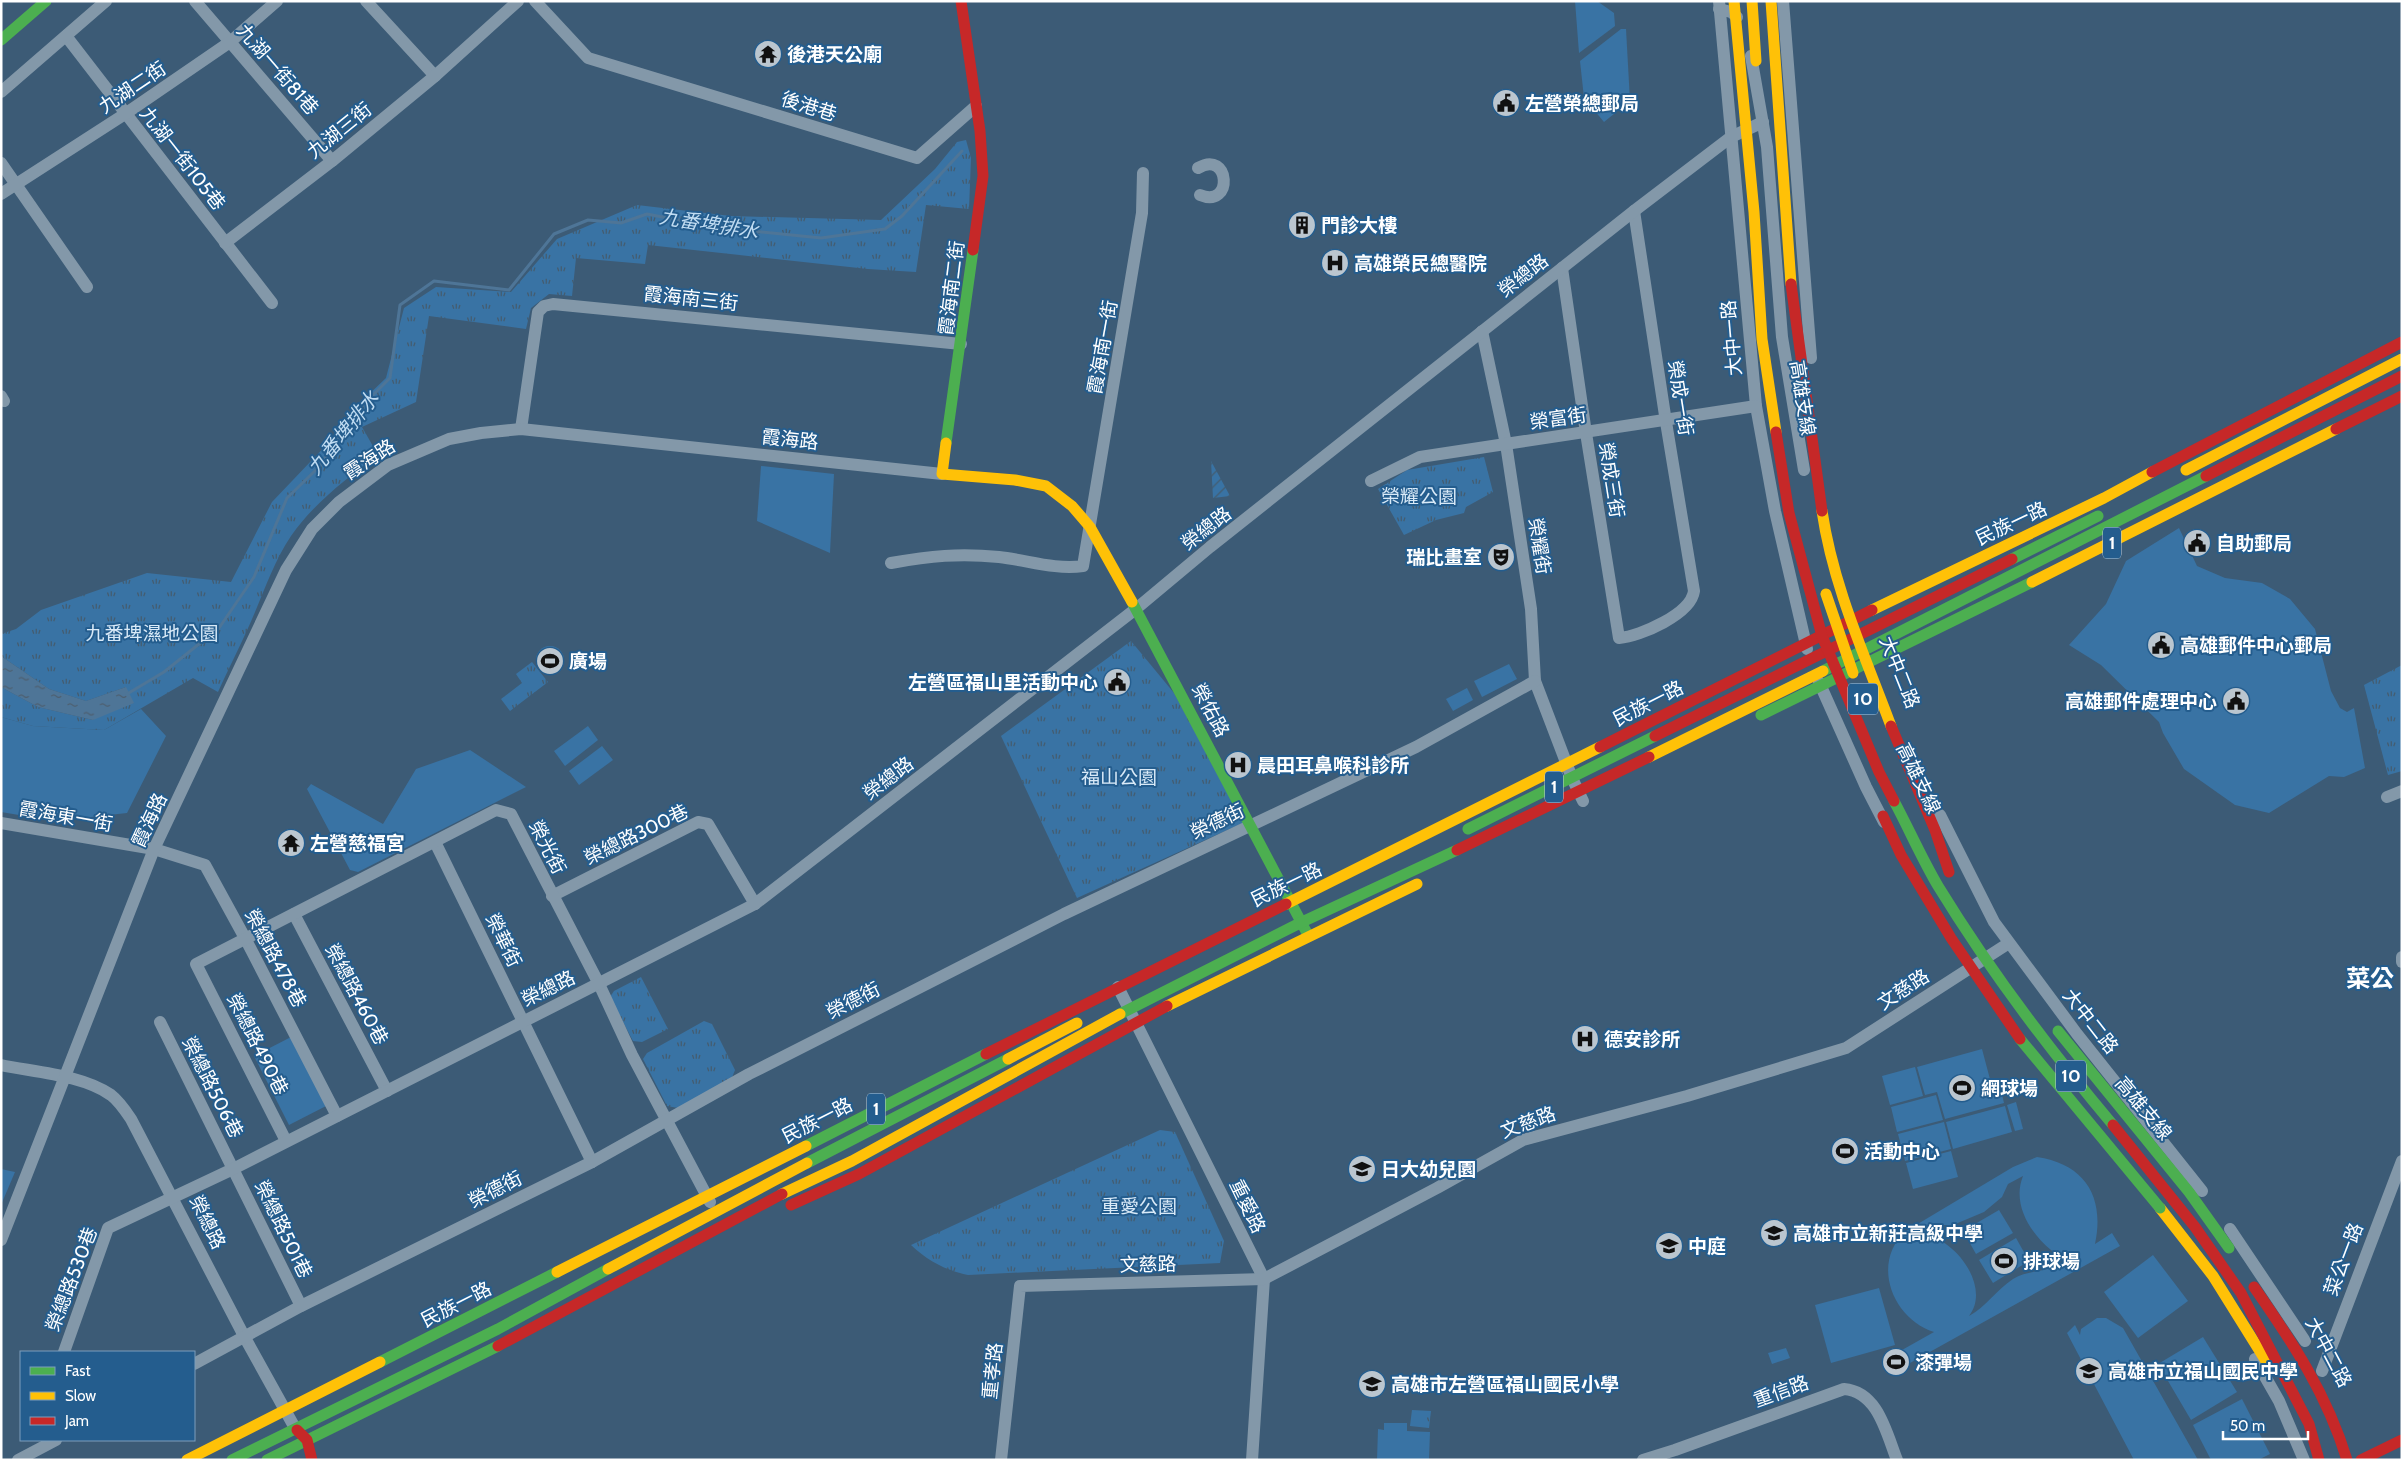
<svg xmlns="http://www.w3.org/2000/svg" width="2403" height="1461" font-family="Cabin,'Noto Sans TC',sans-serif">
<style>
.grass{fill:#3973a4;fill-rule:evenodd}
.park{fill:url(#park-tufts)}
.garden{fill:url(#garden-furrows)}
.water{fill:url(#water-ripples)}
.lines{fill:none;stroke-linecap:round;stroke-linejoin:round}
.stream{stroke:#4e7597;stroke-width:3}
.street{stroke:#8398a9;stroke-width:12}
.fast{stroke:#4caf50;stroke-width:11}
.slow{stroke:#ffc107;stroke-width:11}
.jam{stroke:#c62828;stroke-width:11}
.fast-bridge{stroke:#4caf50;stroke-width:11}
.slow-bridge{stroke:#ffc107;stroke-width:11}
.jam-bridge{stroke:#c62828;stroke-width:11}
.labels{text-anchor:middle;stroke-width:4;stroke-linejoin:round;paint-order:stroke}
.shield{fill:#245d8e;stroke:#bdcedd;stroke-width:1}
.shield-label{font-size:18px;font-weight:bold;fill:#fff}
.poi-label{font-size:19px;font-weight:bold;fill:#fff;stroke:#245d8e;text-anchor:start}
.street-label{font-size:19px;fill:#fff;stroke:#245d8e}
.park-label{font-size:19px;fill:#d9eaf8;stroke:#245d8e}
.water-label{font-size:20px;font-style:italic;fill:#c0dcf2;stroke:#245d8e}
.district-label{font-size:24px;font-weight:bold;fill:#fff;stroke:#245d8e}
</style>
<defs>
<pattern id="park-tufts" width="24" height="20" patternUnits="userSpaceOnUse" patternTransform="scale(1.25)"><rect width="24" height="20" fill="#3973a4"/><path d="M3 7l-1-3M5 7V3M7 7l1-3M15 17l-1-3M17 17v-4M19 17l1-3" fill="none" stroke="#445c6f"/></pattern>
<pattern id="garden-furrows" width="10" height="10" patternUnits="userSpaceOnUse" patternTransform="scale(1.25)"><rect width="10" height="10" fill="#3973a4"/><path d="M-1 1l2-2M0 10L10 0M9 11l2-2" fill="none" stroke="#445c6f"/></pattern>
<pattern id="water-ripples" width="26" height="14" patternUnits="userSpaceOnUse" patternTransform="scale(1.25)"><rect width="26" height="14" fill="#4e7597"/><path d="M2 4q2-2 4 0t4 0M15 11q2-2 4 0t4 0" fill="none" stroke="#4d5e6e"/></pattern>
</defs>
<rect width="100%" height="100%" fill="#3c5b76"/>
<g class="grass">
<polygon points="1575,1 1597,1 1614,13 1615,26 1579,53"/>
<polygon points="1621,29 1626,29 1630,101 1604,122 1584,98 1580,61"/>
<polygon points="761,466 834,474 830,553 757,521"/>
<polygon points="2179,528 2197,566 2225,578 2262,583 2290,599 2315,629 2331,691 2340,708 2347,712 2354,708 2365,768 2344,777 2329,776 2269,813 2235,805 2184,769 2163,733 2159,722 2101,665 2069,645 2106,604 2126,561"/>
<circle cx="550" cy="660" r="14"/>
<polygon points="1509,664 1517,679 1482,697 1474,681"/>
<polygon points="1467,688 1473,700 1453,711 1446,699"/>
<polygon points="141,709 166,736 127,813 55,821 1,812 1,717 33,726 104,730"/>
<polygon points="588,726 598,740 565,766 554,751"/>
<polygon points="602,746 613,760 579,785 569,771"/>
<polygon points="470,750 526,787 358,872 350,870 307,789 311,784 383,824 416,769"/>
<polygon points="293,1036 328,1105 289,1125 254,1056"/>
<polygon points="1982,1049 1991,1083 1999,1082 2004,1103 1945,1119 1937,1092 1925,1095 1917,1067"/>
<polygon points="1915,1067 1923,1096 1890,1105 1882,1076"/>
<polygon points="1936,1095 1943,1120 1897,1132 1891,1107"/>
<polygon points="2016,1102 2023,1129 2015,1131 2007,1105"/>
<polygon points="2005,1106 2012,1132 1953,1149 1946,1122"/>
<polygon points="1944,1122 1951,1149 1905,1161 1898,1134"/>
<polygon points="1951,1151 1958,1177 1913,1189 1906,1163"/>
<path d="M2037,1157C2085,1164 2105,1197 2095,1244L2112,1233L2120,1246L1910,1363L1902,1350L1934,1332C1893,1319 1870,1263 1906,1231L2013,1167ZM2023,1176C2012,1203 2029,1232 2051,1250C2057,1255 2064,1259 2071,1258C2066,1261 2060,1265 2054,1267C2040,1272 2026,1271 2013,1279C1996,1290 1986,1307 1969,1316C1992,1287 1954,1235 1920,1235L1936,1225H1953L1984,1212L2002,1197L2008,1184Z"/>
<polygon points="1,1169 15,1172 1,1205"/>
<polygon points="1999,1210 2013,1233 1976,1254 1963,1231"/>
<polygon points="2016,1238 2029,1261 1993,1283 1979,1260"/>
<polygon points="2153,1255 2188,1301 2138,1338 2104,1292"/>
<polygon points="1879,1288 1895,1345 1831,1363 1815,1305"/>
<polygon points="2097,1318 2106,1318 2123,1328 2198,1460 2134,1460 2067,1333 2075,1325 2080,1335 2081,1329"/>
<polygon points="2203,1337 2237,1392 2191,1420 2158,1364"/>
<polygon points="1786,1348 1790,1358 1772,1364 1768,1353"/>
<polygon points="1897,1350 1908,1368 1896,1375 1885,1357"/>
<polygon points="2242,1399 2270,1454 2258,1460 2211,1460 2193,1425"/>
<polygon points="1384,1423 1407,1423 1407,1431 1430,1432 1429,1460 1377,1460 1378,1429 1384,1430"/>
</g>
<g class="park">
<path d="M966,140L971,158L969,209L926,205L916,272L868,269L648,245L645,264L576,258L572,296L549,294L531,308L526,329L429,316L416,402L362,427L378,455C346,479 314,503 291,536C275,560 266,586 255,612C244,639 230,665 218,692L193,678L104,730L33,726L1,717V687L38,707L93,720L126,687L86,701L49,689L1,656V634L16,629L41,610L147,573L231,582L272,502L333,438L358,405L386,378L404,308L436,287L511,292L557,239L637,205L731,216L881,220L935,169L957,142Z"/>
<polygon points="1484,457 1493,492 1466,507 1464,513 1436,520 1404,535 1378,489 1407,470"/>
<polygon points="1131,641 1174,693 1245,822 1077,898 1001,736"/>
<polygon points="532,662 548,682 510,711 501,699 522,683 516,674"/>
<polygon points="2402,665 2402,771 2388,775 2364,685"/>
<polygon points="641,977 668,1029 642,1042 633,1041 610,997 614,991"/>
<polygon points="704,1021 712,1024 735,1070 731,1080 678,1108 667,1106 643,1059 647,1053"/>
<path d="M1160,1130L1175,1132L1224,1241L1220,1263L968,1275C945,1270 928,1261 911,1245Z"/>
<polygon points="1412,1410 1431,1411 1429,1428 1410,1426"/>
</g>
<polygon class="garden" points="1211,461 1230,496 1213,498"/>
<polygon class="water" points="1,656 49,689 86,701 126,687 134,703 93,720 38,707 1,687"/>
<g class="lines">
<polyline class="stream" points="127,694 164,672 219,628 254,577 287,498 320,466 351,417 390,378 400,305 434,281 509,290 554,234 588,220 621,223 647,214 714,227 821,238 885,229 902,216 962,151"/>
<g class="street">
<polyline points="195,1 332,161"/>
<polyline points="366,1 435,76"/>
<polyline points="535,1 588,58 917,158 976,106"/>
<polyline points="1719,1 1756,406 1775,511 1807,649"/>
<polyline points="1783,1 1811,358"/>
<polyline points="1719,9 1731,12 1737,17"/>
<polyline points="66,36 272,303"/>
<polyline points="1751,56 1767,147 1782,337 1804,470"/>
<polyline points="1,92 106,1"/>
<polyline points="1,163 87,287"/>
<path d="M1198,168C1230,149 1234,209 1200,195"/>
<polyline points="1,194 125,114 230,42 277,1"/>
<polyline points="225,243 332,161 435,76 518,1"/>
<path d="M1562,268L1586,433L1619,638C1641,636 1691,614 1694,591L1666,422L1634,211"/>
<polyline points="1482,331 1506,444 1531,609 1535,681 1572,778 1583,801"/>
<polyline points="1,396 4,401"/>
<polyline points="521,429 538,312 544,306 553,304 961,344"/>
<polyline points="1371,481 1420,457 1756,406"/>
<path d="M891,563C930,556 959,553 999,557C1027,560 1055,570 1083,566L1142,213L1143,173"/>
<polyline points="1819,682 1866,787 1884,822"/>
<polyline points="2387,797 2402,791"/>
<polyline points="1940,815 1994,922 2077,1034 2202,1191"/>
<polyline points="1,823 154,849 205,865 245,938 337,1116"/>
<polyline points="435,842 592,1162"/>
<polyline points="552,896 698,822 708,824 755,904"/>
<polyline points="294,914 387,1091"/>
<polyline points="2402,957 2402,962"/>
<polyline points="1118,987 1264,1279 1252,1460"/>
<polyline points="160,1022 301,1306"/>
<path d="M1,1065C34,1072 83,1075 111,1095C119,1101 125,1110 131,1119L244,1336L295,1428"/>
<polyline points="286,1141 196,964 496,810 511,814 599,984 632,1055 710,1202"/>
<polyline points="2230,1229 2305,1341"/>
<polyline points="1,1240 154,849 286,570 312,529 339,502 388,465 449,439 481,433 521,429 942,474"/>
<polyline points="64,1352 108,1228 233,1169 755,904 1137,608 1210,547 1634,211 1731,137 1763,122"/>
<polyline points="2255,1359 2279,1401 2304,1460"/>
<polyline points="194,1364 301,1306 592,1162 749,1074 907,994 1064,914 1416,747 1535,681"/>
<polyline points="2322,1371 2402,1161"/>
<polyline points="18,1460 56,1440"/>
<polyline points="1001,1460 1020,1286 1264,1279 1437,1188 1523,1140 1687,1096 1846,1048 2009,943"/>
<path d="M1643,1460L1675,1450L1844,1389C1878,1392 1886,1432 1897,1460"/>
</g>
<g class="fast">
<polyline points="1,40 46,1"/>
<polyline points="946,443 973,250"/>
<polyline points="2012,559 2098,516"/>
<polyline points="1132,602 1308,935"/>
<polyline points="1823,671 2206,476"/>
<polyline points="1761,715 2032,582"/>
<polyline points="1468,829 1655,736"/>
<polyline points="1120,1014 1302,922 1457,850"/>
<polyline points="806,1146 986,1054"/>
<polyline points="807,1163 1008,1059"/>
<polyline points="380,1362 557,1272"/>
<polyline points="232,1460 498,1329 608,1269"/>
<polyline points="267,1460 498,1346"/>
</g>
<g class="slow">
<polyline points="946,443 942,474 1015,480 1046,486 1072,506 1090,527 1132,602"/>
<polyline points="2186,470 2402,359"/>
<polyline points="2032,582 2336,429"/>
<polyline points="1872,610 2104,498 2152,472"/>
<polyline points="1649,757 1823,671"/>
<polyline points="1286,904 1600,747"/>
<polyline points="1167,1006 1417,884"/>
<polyline points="1008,1059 1077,1023"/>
<polyline points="782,1194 852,1161 1120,1014"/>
<polyline points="2160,1208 2213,1276 2266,1361"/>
<polyline points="608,1269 807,1163"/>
<polyline points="557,1272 806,1146"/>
<polyline points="187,1460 380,1362"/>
</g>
<g class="jam">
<polyline points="961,1 980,131 983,176 973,250"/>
<polyline points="2336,429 2402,396"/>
<polyline points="2152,472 2402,342"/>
<polyline points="2206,476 2402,376"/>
<polyline points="1655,736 2012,559"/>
<polyline points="1600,747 1872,610"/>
<polyline points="1457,850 1649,757"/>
<polyline points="986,1054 1286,904"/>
<polyline points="791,1205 859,1174 1167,1006"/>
<path d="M2254,1287C2293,1343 2327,1394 2347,1460"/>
<polyline points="498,1346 782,1194"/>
<polyline points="297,1430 307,1440 312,1460"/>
<polyline points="2361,1460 2402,1440"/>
</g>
<g class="fast-bridge">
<path d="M1894,801C1909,829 1922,859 1938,886C1990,971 2049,1049 2113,1125"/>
<polyline points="2058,1031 2189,1192 2229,1248"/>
<polyline points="2020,1039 2160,1208"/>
</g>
<g class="slow-bridge">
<polyline points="1734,1 1754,212 1762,339 1776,432"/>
<polyline points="1752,1 1756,61"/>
<polyline points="1771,1 1791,284"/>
<path d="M1822,511C1833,586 1865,656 1891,726"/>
<polyline points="1826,594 1853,673"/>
</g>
<g class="jam-bridge">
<polyline points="1791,284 1822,511"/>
<polyline points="1776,432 1789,513 1822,636 1879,772 1894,801"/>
<polyline points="1891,726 1935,830 1949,872"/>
<polyline points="1883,816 1901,855 1951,938 2020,1039"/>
<polyline points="2113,1125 2195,1227 2241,1293 2309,1424 2319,1460"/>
</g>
</g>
<defs>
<g id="temple-disc" transform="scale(1.4375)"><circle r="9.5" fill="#bbc6cf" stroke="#245d8e"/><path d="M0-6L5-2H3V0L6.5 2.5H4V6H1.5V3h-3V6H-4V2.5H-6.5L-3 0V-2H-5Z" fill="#111"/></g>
<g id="civic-disc" transform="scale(1.4375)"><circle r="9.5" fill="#bbc6cf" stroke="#245d8e"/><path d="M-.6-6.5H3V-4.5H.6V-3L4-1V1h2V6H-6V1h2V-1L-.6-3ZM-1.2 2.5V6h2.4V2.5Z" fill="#111"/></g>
<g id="building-disc" transform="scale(1.4375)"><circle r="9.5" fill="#bbc6cf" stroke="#245d8e"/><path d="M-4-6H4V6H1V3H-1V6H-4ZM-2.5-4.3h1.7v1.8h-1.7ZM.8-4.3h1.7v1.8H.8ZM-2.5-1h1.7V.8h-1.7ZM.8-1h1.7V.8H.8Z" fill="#111"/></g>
<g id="hospital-disc" transform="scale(1.4375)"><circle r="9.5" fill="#bbc6cf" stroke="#245d8e"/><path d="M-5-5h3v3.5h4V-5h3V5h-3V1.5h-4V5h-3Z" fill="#111"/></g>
<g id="theatre-disc" transform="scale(1.4375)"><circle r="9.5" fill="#bbc6cf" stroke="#245d8e"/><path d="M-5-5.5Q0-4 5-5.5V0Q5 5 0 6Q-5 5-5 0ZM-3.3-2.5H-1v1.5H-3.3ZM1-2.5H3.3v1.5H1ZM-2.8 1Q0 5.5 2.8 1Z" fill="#111"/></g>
<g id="stadium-disc" transform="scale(1.4375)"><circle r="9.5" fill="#bbc6cf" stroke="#245d8e"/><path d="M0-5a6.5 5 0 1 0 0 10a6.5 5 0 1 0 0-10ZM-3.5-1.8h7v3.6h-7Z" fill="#111"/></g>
<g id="school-disc" transform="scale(1.4375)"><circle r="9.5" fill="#bbc6cf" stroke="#245d8e"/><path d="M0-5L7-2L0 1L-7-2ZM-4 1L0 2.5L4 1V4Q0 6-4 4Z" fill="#111"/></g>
</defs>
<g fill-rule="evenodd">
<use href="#temple-disc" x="768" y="54"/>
<use href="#civic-disc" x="1506" y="103"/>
<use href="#building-disc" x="1302" y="225"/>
<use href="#hospital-disc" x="1335" y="263"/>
<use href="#civic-disc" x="2197" y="543"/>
<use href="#theatre-disc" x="1501" y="557"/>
<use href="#civic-disc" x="2161" y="645"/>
<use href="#stadium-disc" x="550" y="661"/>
<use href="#civic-disc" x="1117" y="682"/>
<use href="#civic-disc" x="2236" y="701"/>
<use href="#hospital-disc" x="1238" y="765"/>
<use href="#temple-disc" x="291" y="843"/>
<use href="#hospital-disc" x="1585" y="1039"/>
<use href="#stadium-disc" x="1962" y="1088"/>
<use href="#stadium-disc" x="1845" y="1151"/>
<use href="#school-disc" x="1362" y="1169"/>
<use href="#school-disc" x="1774" y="1233"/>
<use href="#school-disc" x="1669" y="1246"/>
<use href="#stadium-disc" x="2004" y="1261"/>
<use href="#stadium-disc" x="1896" y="1362"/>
<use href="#school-disc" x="2089" y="1371"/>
<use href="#school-disc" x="1372" y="1384"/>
</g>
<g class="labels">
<g class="shield">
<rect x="2103" y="527.5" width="18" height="31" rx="4"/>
<rect x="1848" y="683.5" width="30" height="31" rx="4"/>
<rect x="1545" y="771.5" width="18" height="31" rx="4"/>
<rect x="2056" y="1060.5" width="30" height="31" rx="4"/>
<rect x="867" y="1093.5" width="18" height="31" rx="4"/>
</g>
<g class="shield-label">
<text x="2112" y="549">1</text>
<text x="1863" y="705">10</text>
<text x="1554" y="793">1</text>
<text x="2071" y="1082">10</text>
<text x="876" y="1115">1</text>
</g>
<g class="poi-label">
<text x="787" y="61">後港天公廟</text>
<text x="1525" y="110">左營榮總郵局</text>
<text x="1321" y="232">門診大樓</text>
<text x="1354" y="270">高雄榮民總醫院</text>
<text x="2216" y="550">自助郵局</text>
<text x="1482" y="564" text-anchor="end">瑞比畫室</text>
<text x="2180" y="652">高雄郵件中心郵局</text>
<text x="569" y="668">廣場</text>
<text x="1098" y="689" text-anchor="end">左營區福山里活動中心</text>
<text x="2217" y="708" text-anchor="end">高雄郵件處理中心</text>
<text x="1257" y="772">晨田耳鼻喉科診所</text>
<text x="310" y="850">左營慈福宮</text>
<text x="1604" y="1046">德安診所</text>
<text x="1981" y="1095">網球場</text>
<text x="1864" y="1158">活動中心</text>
<text x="1381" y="1176">日大幼兒園</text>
<text x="1793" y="1240">高雄市立新莊高級中學</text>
<text x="1688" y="1253">中庭</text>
<text x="2023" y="1268">排球場</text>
<text x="1915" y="1369">漆彈場</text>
<text x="2108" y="1378">高雄市立福山國民中學</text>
<text x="1391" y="1391">高雄市左營區福山國民小學</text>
</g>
<g class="street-label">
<text transform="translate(278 69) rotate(49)" y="7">九湖一街81巷</text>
<text transform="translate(132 87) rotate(-34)" y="7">九湖二街</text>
<text transform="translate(809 106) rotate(17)" y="7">後港巷</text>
<text transform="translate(339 130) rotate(-39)" y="7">九湖三街</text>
<text transform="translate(183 158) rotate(52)" y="7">九湖一街105巷</text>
<text transform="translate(1523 275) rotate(-38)" y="7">榮總路</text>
<text transform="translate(951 288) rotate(-83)" y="7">霞海南二街</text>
<text transform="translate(691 298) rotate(6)" y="7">霞海南三街</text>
<text transform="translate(1731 338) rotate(-95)" y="7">大中一路</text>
<text transform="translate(1102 347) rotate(-80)" y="7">霞海南一街</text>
<text transform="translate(1681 398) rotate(81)" y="7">榮成一街</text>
<text transform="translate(1803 398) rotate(81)" y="7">高雄支線</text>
<text transform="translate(1558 418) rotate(-8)" y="7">榮富街</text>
<text transform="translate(790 439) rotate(6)" y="7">霞海路</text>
<text transform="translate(369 459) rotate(-33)" y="7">霞海路</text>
<text transform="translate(1612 480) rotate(81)" y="7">榮成三街</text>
<text transform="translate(2011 523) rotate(-25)" y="7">民族一路</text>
<text transform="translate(1206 528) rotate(-38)" y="7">榮總路</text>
<text transform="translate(1540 546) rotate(81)" y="7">榮耀街</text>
<text transform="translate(1900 672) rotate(68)" y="7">大中二路</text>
<text transform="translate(1648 703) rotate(-27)" y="7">民族一路</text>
<text transform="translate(1211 710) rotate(62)" y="7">榮佑路</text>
<text transform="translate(888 778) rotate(-37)" y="7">榮總路</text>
<text transform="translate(1919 778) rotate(64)" y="7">高雄支線</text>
<text transform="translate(66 816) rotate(10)" y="7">霞海東一街</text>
<text transform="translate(149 820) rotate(-65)" y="7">霞海路</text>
<text transform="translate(1217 821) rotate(-25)" y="7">榮德街</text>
<text transform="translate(636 834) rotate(-26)" y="7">榮總路300巷</text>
<text transform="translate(548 847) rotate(63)" y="7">榮光街</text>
<text transform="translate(1286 884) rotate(-26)" y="7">民族一路</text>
<text transform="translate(504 940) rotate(64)" y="7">榮華街</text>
<text transform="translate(276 958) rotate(62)" y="7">榮總路478巷</text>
<text transform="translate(548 988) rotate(-26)" y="7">榮總路</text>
<text transform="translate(1903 989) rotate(-33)" y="7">文慈路</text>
<text transform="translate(357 994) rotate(62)" y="7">榮總路460巷</text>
<text transform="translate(853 1000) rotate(-27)" y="7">榮德街</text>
<text transform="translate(2091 1021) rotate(52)" y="7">大中二路</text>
<text transform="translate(258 1044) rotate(63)" y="7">榮總路490巷</text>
<text transform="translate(213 1087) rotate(63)" y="7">榮總路506巷</text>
<text transform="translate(2144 1108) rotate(50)" y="7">高雄支線</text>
<text transform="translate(817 1120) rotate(-27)" y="7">民族一路</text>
<text transform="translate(1528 1122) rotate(-20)" y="7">文慈路</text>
<text transform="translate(495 1189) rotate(-27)" y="7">榮德街</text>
<text transform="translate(1248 1206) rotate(64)" y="7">重愛路</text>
<text transform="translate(208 1222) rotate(64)" y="7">榮總路</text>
<text transform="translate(284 1229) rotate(64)" y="7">榮總路501巷</text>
<text transform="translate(2343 1259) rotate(-69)" y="7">菜公一路</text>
<text transform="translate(1148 1264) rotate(-1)" y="7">文慈路</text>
<text transform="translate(71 1279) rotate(-69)" y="7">榮總路530巷</text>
<text transform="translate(456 1304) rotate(-27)" y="7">民族一路</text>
<text transform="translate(2329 1352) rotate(62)" y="7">大中二路</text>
<text transform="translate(992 1371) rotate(-84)" y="7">重孝路</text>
<text transform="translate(1781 1391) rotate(-20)" y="7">重信路</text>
</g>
<g class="park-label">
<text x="1419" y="503">榮耀公園</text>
<text x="152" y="640">九番埤濕地公園</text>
<text x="1119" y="784">福山公園</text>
<text x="1139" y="1213">重愛公園</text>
</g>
<g class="water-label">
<text transform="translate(709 224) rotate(9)" y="7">九番埤排水</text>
<text transform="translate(343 433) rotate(-51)" y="7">九番埤排水</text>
</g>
<g class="district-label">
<text x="2370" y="987">菜公</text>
</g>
</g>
<rect width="2403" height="1461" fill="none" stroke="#ffffff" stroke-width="5"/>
<rect x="20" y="1351" width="175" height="90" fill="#245d8e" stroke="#7c9ebb"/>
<rect x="30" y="1367" width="25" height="8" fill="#4caf50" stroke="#7c9ebb"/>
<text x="65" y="1376" font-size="15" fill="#ffffff">Fast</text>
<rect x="30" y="1392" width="25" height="8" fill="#ffc107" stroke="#7c9ebb"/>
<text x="65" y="1401" font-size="15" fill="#ffffff">Slow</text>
<rect x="30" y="1417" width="25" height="8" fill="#c62828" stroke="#7c9ebb"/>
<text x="65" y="1426" font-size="15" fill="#ffffff">Jam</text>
<path d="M2223 1431v8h85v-8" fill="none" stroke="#ffffff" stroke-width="2.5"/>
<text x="2230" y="1431" font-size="15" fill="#ffffff" stroke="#245d8e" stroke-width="4" paint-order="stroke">50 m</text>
</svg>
